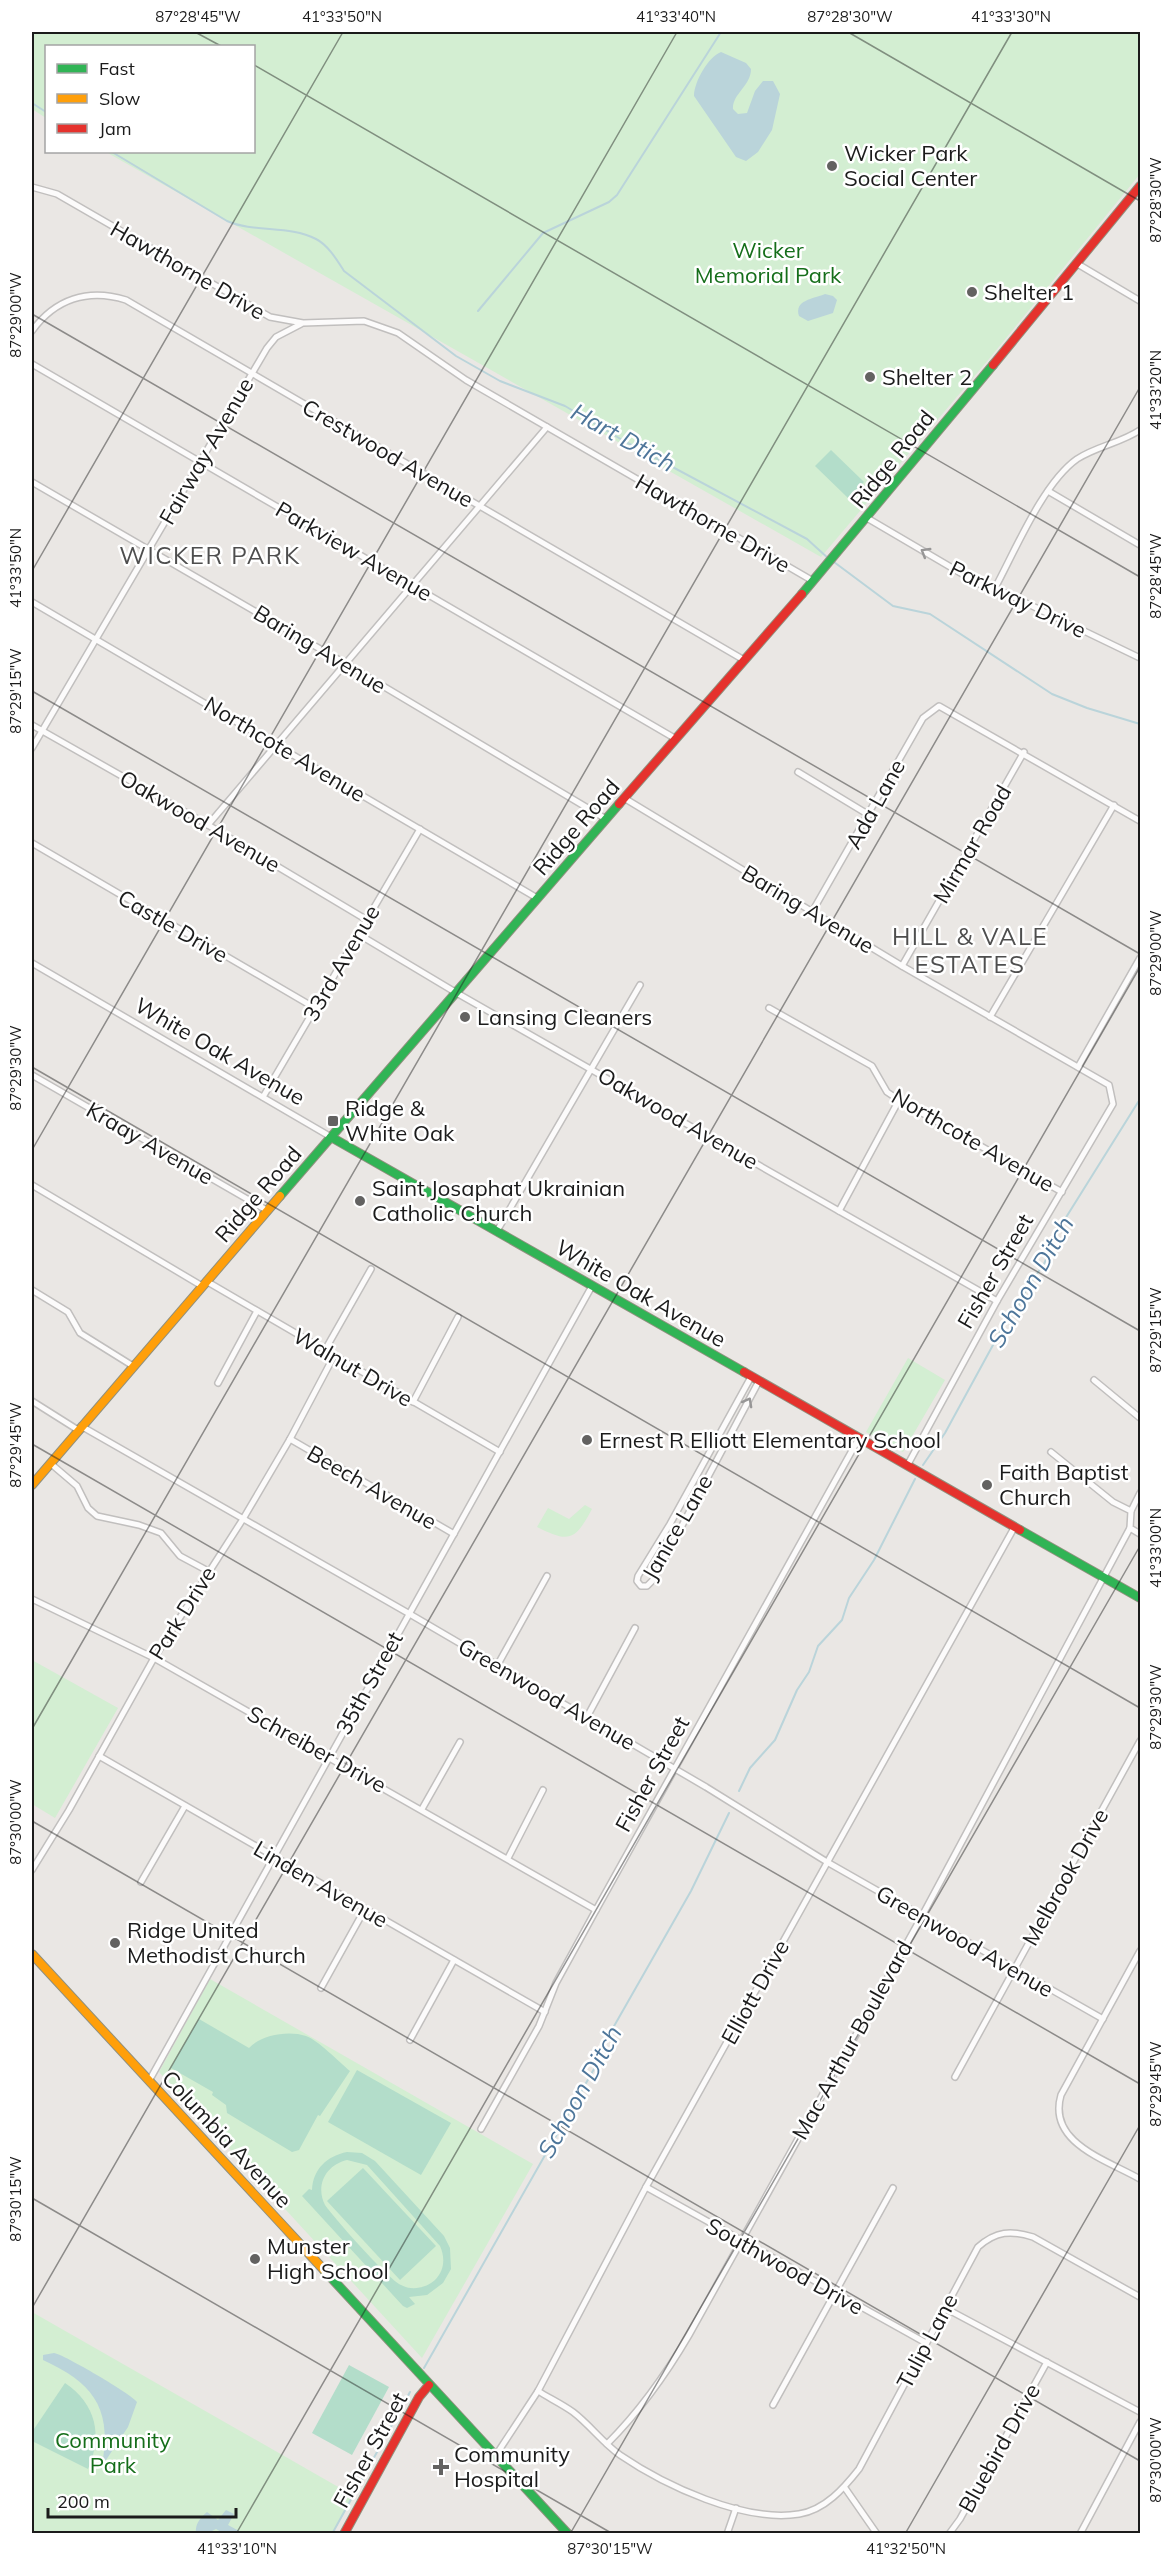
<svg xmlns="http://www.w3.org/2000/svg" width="1172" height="2565" font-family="Mulish,sans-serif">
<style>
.park{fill:#d3eed2}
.pitch{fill:#b3ddca;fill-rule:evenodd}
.water{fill:#bad4da}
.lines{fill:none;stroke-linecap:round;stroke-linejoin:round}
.stream{stroke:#bad4da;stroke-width:2}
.street-casing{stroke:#c1bfbe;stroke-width:8}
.fast-casing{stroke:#90907e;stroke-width:10}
.slow-casing{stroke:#90907e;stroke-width:10}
.jam-casing{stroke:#90907e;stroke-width:10}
.street{stroke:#fcfbfb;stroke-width:5}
.fast{stroke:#30b455;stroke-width:8}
.slow{stroke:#ff9f0a;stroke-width:8}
.jam{stroke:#e5322d;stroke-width:8}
.oneway{stroke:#979696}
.ticks{fill:none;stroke:#1b1b1b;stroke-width:1.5;stroke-opacity:0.45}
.poi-dot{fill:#636261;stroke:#fff;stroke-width:2}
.labels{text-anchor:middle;stroke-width:5;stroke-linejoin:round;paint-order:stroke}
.poi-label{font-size:22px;fill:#1b1b1b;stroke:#fff;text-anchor:start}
.park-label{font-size:22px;fill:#156e1a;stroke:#fff}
.street-label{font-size:22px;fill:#1b1b1b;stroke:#fff}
.water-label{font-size:24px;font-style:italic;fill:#4e769a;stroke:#fff}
.neighbourhood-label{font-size:24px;letter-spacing:1.5px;fill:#4e4e4e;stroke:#fff}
.neatline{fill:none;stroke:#1b1b1b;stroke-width:2}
.ticks-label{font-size:15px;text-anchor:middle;fill:#1b1b1b}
</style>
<rect width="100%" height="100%" fill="#eae7e4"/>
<g class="park">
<polygon points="32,32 1140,32 1140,174 989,359 821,557 106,152 254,152 254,46 46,46 46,118 32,109"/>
<polygon points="908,1358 945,1380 903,1452 866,1432"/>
<path d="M585,1505L592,1509C575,1541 569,1543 537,1527L548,1508L569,1519Z"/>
<polygon points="32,1660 118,1708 55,1818 32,1804"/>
<polygon points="210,1979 533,2164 422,2358 159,2072"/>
<polygon points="32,2312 354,2496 333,2533 32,2533"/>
</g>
<g class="pitch">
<polygon points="831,450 864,482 848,498 815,466"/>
<path d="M199,2019L249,2048C261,2035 288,2030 306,2036C318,2040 339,2062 350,2071L320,2116L318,2115L299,2150L292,2152L227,2113L226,2105L212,2095L213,2092L171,2068Z"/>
<polygon points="357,2070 451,2123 421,2175 328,2122"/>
<path d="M347,2152L362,2153L375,2161L444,2236L450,2248L451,2269L443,2283L427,2295L409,2297L415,2304L407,2308L403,2306L302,2196L309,2189L312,2190C313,2169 327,2156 347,2152ZM347,2160L367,2165L440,2246C445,2257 445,2270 435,2280C426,2288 412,2291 401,2285C388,2279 335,2219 325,2205C315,2185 326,2165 347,2160Z"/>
<polygon points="363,2168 436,2246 400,2280 327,2201"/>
<polygon points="349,2365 389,2387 352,2455 312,2433"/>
<path d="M65,2383C96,2404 103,2435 88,2469L32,2441V2432Z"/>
</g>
<g class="water">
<path d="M721,52L746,63L751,69C751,86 732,94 733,109L738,114L747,113L755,91L763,81H773L780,94L772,130L758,152L746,161L736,157L694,96C694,82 708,57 721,52Z"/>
<path d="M825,294L833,296L837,300L833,313L808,321L799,316C794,300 813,299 825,294Z"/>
<path d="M54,2353C63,2354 133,2395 137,2402L128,2427L106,2460L103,2459C111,2406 91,2382 43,2360V2355Z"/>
<path d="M226,2510L234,2514L228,2525L239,2531L237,2533H223L216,2529L208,2533H196C195,2524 200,2518 207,2512L218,2520Z"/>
</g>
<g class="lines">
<g class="stream">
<polyline points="32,103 46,112"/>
<path d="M112,152L227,221C255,233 289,225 316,239C328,245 337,260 344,271L456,356L500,381L565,406L624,441L807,539L829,559"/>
<polyline points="478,311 543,233 609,202 617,195 721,32"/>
<polyline points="834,562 893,606 930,614 1052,694 1087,708 1140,724"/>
<polyline points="923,1465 945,1433 1005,1323 1017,1309 1028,1286 1044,1264 1060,1227 1140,1099"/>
<polyline points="739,1791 750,1768 775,1740 797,1690 809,1672 818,1646 842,1620 849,1598 874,1560 915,1479"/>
<polyline points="424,2368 594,2069 605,2042 691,1891 729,1813"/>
<polyline points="332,2534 410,2392"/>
</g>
<g class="street-casing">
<g id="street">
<polyline points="32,187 57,194 270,317 303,323 364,321 398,333 466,380 813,581"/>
<polyline points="1076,263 1140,301"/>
<path d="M32,331C55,299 88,288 126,300L744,660"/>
<polyline points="32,364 676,739"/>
<polyline points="32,482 346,664 606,819"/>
<polyline points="1048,491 1140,545"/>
<polyline points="867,518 988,589 995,588 1140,658"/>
<path d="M995,588C1015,551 1043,483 1077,459C1097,446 1121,443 1140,430"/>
<polyline points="32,602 537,898"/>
<polyline points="32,725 208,825 367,920"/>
<polyline points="32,748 267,348 276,337 301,324"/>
<polyline points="798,772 869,815"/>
<polyline points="624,798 902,966 1109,1085 1113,1104 997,1301 907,1466"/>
<polyline points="208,825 547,427"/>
<polyline points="32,843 315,1008"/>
<polyline points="812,912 923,718 939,706 1140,821"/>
<polyline points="358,934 455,992 997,1301"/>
<polyline points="32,963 331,1137"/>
<polyline points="902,966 1024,752"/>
<polyline points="769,1008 872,1066 887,1092 899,1100 1062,1192"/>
<polyline points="990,1017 1114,805"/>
<polyline points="1078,1067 1140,958"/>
<polyline points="32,1075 268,1211"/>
<polyline points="263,1097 420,829"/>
<polyline points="32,1185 202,1286"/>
<polyline points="839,1211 899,1100"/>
<polyline points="497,1231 640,985"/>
<polyline points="206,1281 500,1452"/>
<polyline points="32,1290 68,1312 80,1333 133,1366"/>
<polyline points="325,1350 371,1269"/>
<polyline points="751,1377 670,1524 638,1576 637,1581 641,1586 647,1586 653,1580 759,1381"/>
<polyline points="1094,1380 1140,1418"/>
<polyline points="218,1383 257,1311"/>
<polyline points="32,1401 78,1430"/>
<polyline points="413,1402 458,1317"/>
<polyline points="81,1426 408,1613 706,1787 827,1862 1103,2019"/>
<polyline points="290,1439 454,1534"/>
<polyline points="1051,1452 1113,1502 1131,1511 1130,1528 1140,1534"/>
<polyline points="50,1463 77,1486 88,1508 97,1516 139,1525 161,1533 180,1556 208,1571"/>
<polyline points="1131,1511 1140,1493"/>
<polyline points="32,1599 154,1658 596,1910"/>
<polyline points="497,1666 547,1576"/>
<polyline points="587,1717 635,1628"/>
<polyline points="99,1756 545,2012"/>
<polyline points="422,1809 460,1742"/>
<polyline points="508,1858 543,1790"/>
<polyline points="32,1870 69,1810 154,1658 243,1519 290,1439 334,1356"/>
<polyline points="141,1882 185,1806"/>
<path d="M1140,1951L1061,2095C1047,2143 1107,2160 1140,2179"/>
<polyline points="321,1988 365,1909"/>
<polyline points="410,2040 454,1960"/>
<polyline points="955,2077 1140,1741"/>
<polyline points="149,2081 592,1286"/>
<polyline points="481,2129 539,2026 556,1983 596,1910 859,1438"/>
<polyline points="646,2187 926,2343"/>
<polyline points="945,2308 1140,2412"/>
<path d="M538,2391C549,2398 562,2404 573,2412C590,2425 603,2443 620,2455C664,2485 744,2523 799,2514C825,2510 844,2488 859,2469L978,2247C996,2231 1011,2230 1033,2237L1140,2297"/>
<polyline points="773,2405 893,2188"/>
<path d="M607,2444C640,2411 665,2376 689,2335L922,1916L1130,1528"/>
<polyline points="496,2455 538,2391 646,2187 1014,1528"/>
<polyline points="845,2488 877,2534"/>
<polyline points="727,2534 736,2508"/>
<polyline points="949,2534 960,2519 1047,2362"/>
<polyline points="1080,2534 1140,2422"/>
</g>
</g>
<g class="fast-casing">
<g id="fast">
<polyline points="802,594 993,365"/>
<polyline points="331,1137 744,1372"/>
<polyline points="280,1196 619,804"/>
<polyline points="1020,1530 1140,1598"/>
<polyline points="324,2270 568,2534"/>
</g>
</g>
<g class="slow-casing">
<g id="slow">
<polyline points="32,1485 280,1196"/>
<polyline points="32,1954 324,2270"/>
</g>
</g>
<g class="jam-casing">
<g id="jam">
<polyline points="993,365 1140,186"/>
<polyline points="619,804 802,594"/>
<polyline points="744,1372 1020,1530"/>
<polyline points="344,2534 419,2397 429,2385"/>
</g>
</g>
<use href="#street" class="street"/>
<use href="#fast" class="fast"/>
<use href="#slow" class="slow"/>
<use href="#jam" class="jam"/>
</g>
<defs><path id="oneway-chevron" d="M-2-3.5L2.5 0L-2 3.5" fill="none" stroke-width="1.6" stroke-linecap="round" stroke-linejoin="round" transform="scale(1.5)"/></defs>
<g class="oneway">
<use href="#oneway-chevron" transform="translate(925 552) rotate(-149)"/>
<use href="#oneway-chevron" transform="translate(748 1402) rotate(-61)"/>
</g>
<path class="ticks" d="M195,32L221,46M848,32L1140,201M254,65L1140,577M32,314L1140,954M32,571L343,32M32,691L1140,1331M32,1067L1140,1708M32,1150L677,32M32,1444L1140,2084M32,1729L1012,32M32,1821L1140,2461M32,2198L613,2534M32,2308L1140,387M236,2534L1140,967M570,2534L1140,1546M905,2534L1140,2125"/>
<g class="poi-dot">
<circle cx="832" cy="166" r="6"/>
<circle cx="972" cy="292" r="6"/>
<circle cx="870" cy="377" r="6"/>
<circle cx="465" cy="1017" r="6"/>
<rect x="327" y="1115" width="12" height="12" rx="3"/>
<circle cx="360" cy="1201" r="6"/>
<circle cx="587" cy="1440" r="6"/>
<circle cx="987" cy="1485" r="6"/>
<circle cx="115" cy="1943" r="6"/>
<circle cx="255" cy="2259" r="6"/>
<path d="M438 2458h6v6h6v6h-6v6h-6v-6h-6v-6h6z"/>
</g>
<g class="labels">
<g class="poi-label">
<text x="844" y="161">Wicker Park<tspan x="844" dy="25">Social Center</tspan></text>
<text x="984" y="300">Shelter 1</text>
<text x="882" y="385">Shelter 2</text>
<text x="477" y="1025">Lansing Cleaners</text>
<text x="345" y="1116">Ridge &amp;<tspan x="345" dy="25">White Oak</tspan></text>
<text x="372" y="1196">Saint Josaphat Ukrainian<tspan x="372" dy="25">Catholic Church</tspan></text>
<text x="599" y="1448">Ernest R Elliott Elementary School</text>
<text x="999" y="1480">Faith Baptist<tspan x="999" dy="25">Church</tspan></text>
<text x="127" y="1938">Ridge United<tspan x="127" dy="25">Methodist Church</tspan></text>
<text x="267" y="2254">Munster<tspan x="267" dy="25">High School</tspan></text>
<text x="454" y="2462">Community<tspan x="454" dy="25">Hospital</tspan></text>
</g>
<g class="park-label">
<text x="768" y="258">Wicker<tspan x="768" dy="25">Memorial Park</tspan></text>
<text x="113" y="2448">Community<tspan x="113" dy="25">Park</tspan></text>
</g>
<g class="street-label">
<text transform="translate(188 270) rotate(30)" y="8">Hawthorne Drive</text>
<text transform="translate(206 451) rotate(-60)" y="8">Fairway Avenue</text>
<text transform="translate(388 453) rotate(30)" y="8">Crestwood Avenue</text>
<text transform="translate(892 459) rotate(-51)" y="8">Ridge Road</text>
<text transform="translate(713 523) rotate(30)" y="8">Hawthorne Drive</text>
<text transform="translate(354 551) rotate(30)" y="8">Parkview Avenue</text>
<text transform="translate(1018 599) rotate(26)" y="8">Parkway Drive</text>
<text transform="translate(320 649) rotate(31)" y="8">Baring Avenue</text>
<text transform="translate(285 749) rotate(31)" y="8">Northcote Avenue</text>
<text transform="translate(875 804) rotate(-61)" y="8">Ada Lane</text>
<text transform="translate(200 821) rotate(30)" y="8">Oakwood Avenue</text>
<text transform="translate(576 827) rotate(-49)" y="8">Ridge Road</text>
<text transform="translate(972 844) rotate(-60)" y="8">Mirmar Road</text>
<text transform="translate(808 909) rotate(31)" y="8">Baring Avenue</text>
<text transform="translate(173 926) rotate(30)" y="8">Castle Drive</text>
<text transform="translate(341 963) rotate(-60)" y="8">33rd Avenue</text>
<text transform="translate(220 1051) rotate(30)" y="8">White Oak Avenue</text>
<text transform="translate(678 1118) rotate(30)" y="8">Oakwood Avenue</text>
<text transform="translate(973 1140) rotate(30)" y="8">Northcote Avenue</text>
<text transform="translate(150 1143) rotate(30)" y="8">Kraay Avenue</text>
<text transform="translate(258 1194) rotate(-49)" y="8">Ridge Road</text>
<text transform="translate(995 1271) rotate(-60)" y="8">Fisher Street</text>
<text transform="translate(641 1293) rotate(30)" y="8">White Oak Avenue</text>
<text transform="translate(353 1367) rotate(30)" y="8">Walnut Drive</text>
<text transform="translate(372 1487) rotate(30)" y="8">Beech Avenue</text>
<text transform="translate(677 1527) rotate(-60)" y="8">Janice Lane</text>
<text transform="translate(182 1613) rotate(-58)" y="8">Park Drive</text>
<text transform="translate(369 1683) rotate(-61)" y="8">35th Street</text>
<text transform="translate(547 1694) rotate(30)" y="8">Greenwood Avenue</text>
<text transform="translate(317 1749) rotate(29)" y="8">Schreiber Drive</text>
<text transform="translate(652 1774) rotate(-61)" y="8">Fisher Street</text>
<text transform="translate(1065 1877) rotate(-61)" y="8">Melbrook Drive</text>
<text transform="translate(321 1884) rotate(30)" y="8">Linden Avenue</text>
<text transform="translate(965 1941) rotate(30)" y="8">Greenwood Avenue</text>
<text transform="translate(755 1992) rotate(-61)" y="8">Elliott Drive</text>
<text transform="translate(852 2040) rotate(-61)" y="8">Mac Arthur Boulevard</text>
<text transform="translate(227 2139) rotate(47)" y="8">Columbia Avenue</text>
<text transform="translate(785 2266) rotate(29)" y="8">Southwood Drive</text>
<text transform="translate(927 2341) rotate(-62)" y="8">Tulip Lane</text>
<text transform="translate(999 2448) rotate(-61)" y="8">Bluebird Drive</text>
<text transform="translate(370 2450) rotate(-61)" y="8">Fisher Street</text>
</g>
<g class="water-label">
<text transform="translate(623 438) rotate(29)" y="8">Hart Dtich</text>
<text transform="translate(1031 1282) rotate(-60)" y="8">Schoon Ditch</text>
<text transform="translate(580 2092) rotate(-61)" y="8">Schoon Ditch</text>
</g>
<g class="neighbourhood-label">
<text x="210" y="564">WICKER PARK</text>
<text x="970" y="945">HILL &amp; VALE<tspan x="970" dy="28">ESTATES</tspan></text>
</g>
</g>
<rect width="1172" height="2565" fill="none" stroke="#ffffff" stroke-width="66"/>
<rect x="45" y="45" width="210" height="108" fill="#ffffff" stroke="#a4a4a4" stroke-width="1.5"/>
<rect x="57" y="64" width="30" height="9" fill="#30b455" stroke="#a4a4a4" stroke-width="1.5"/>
<text x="99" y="75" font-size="18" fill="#1b1b1b">Fast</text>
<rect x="57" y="94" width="30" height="9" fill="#ff9f0a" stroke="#a4a4a4" stroke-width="1.5"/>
<text x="99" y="105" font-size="18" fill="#1b1b1b">Slow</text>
<rect x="57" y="124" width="30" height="9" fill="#e5322d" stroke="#a4a4a4" stroke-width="1.5"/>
<text x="99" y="135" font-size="18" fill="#1b1b1b">Jam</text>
<path d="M48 2508v9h188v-9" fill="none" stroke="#1b1b1b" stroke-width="3"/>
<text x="57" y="2508" font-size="18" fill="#1b1b1b" stroke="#ffffff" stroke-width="4.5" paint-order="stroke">200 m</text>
<rect x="33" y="33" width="1106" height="2499" class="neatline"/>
<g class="ticks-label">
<text x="198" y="22">87°28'45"W</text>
<text x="342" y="22">41°33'50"N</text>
<text x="676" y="22">41°33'40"N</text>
<text x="850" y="22">87°28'30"W</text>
<text x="1011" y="22">41°33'30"N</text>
<text transform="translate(1156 200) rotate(-90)" y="5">87°28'30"W</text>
<text transform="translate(16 315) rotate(-90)" y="5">87°29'00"W</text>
<text transform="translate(1156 390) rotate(-90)" y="5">41°33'20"N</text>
<text transform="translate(16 568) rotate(-90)" y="5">41°33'50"N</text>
<text transform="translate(1156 576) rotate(-90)" y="5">87°28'45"W</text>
<text transform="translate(16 691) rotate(-90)" y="5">87°29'15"W</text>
<text transform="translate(1156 953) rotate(-90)" y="5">87°29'00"W</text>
<text transform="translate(16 1068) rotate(-90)" y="5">87°29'30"W</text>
<text transform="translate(1156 1330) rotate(-90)" y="5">87°29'15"W</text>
<text transform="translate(16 1445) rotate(-90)" y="5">87°29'45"W</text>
<text transform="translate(1156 1548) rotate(-90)" y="5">41°33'00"N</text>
<text transform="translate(1156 1707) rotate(-90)" y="5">87°29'30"W</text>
<text transform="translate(16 1822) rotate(-90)" y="5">87°30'00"W</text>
<text transform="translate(1156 2084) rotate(-90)" y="5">87°29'45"W</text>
<text transform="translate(16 2199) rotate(-90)" y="5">87°30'15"W</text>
<text transform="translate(1156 2460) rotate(-90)" y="5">87°30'00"W</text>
<text x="237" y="2554">41°33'10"N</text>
<text x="610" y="2554">87°30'15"W</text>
<text x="906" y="2554">41°32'50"N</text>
</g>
</svg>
